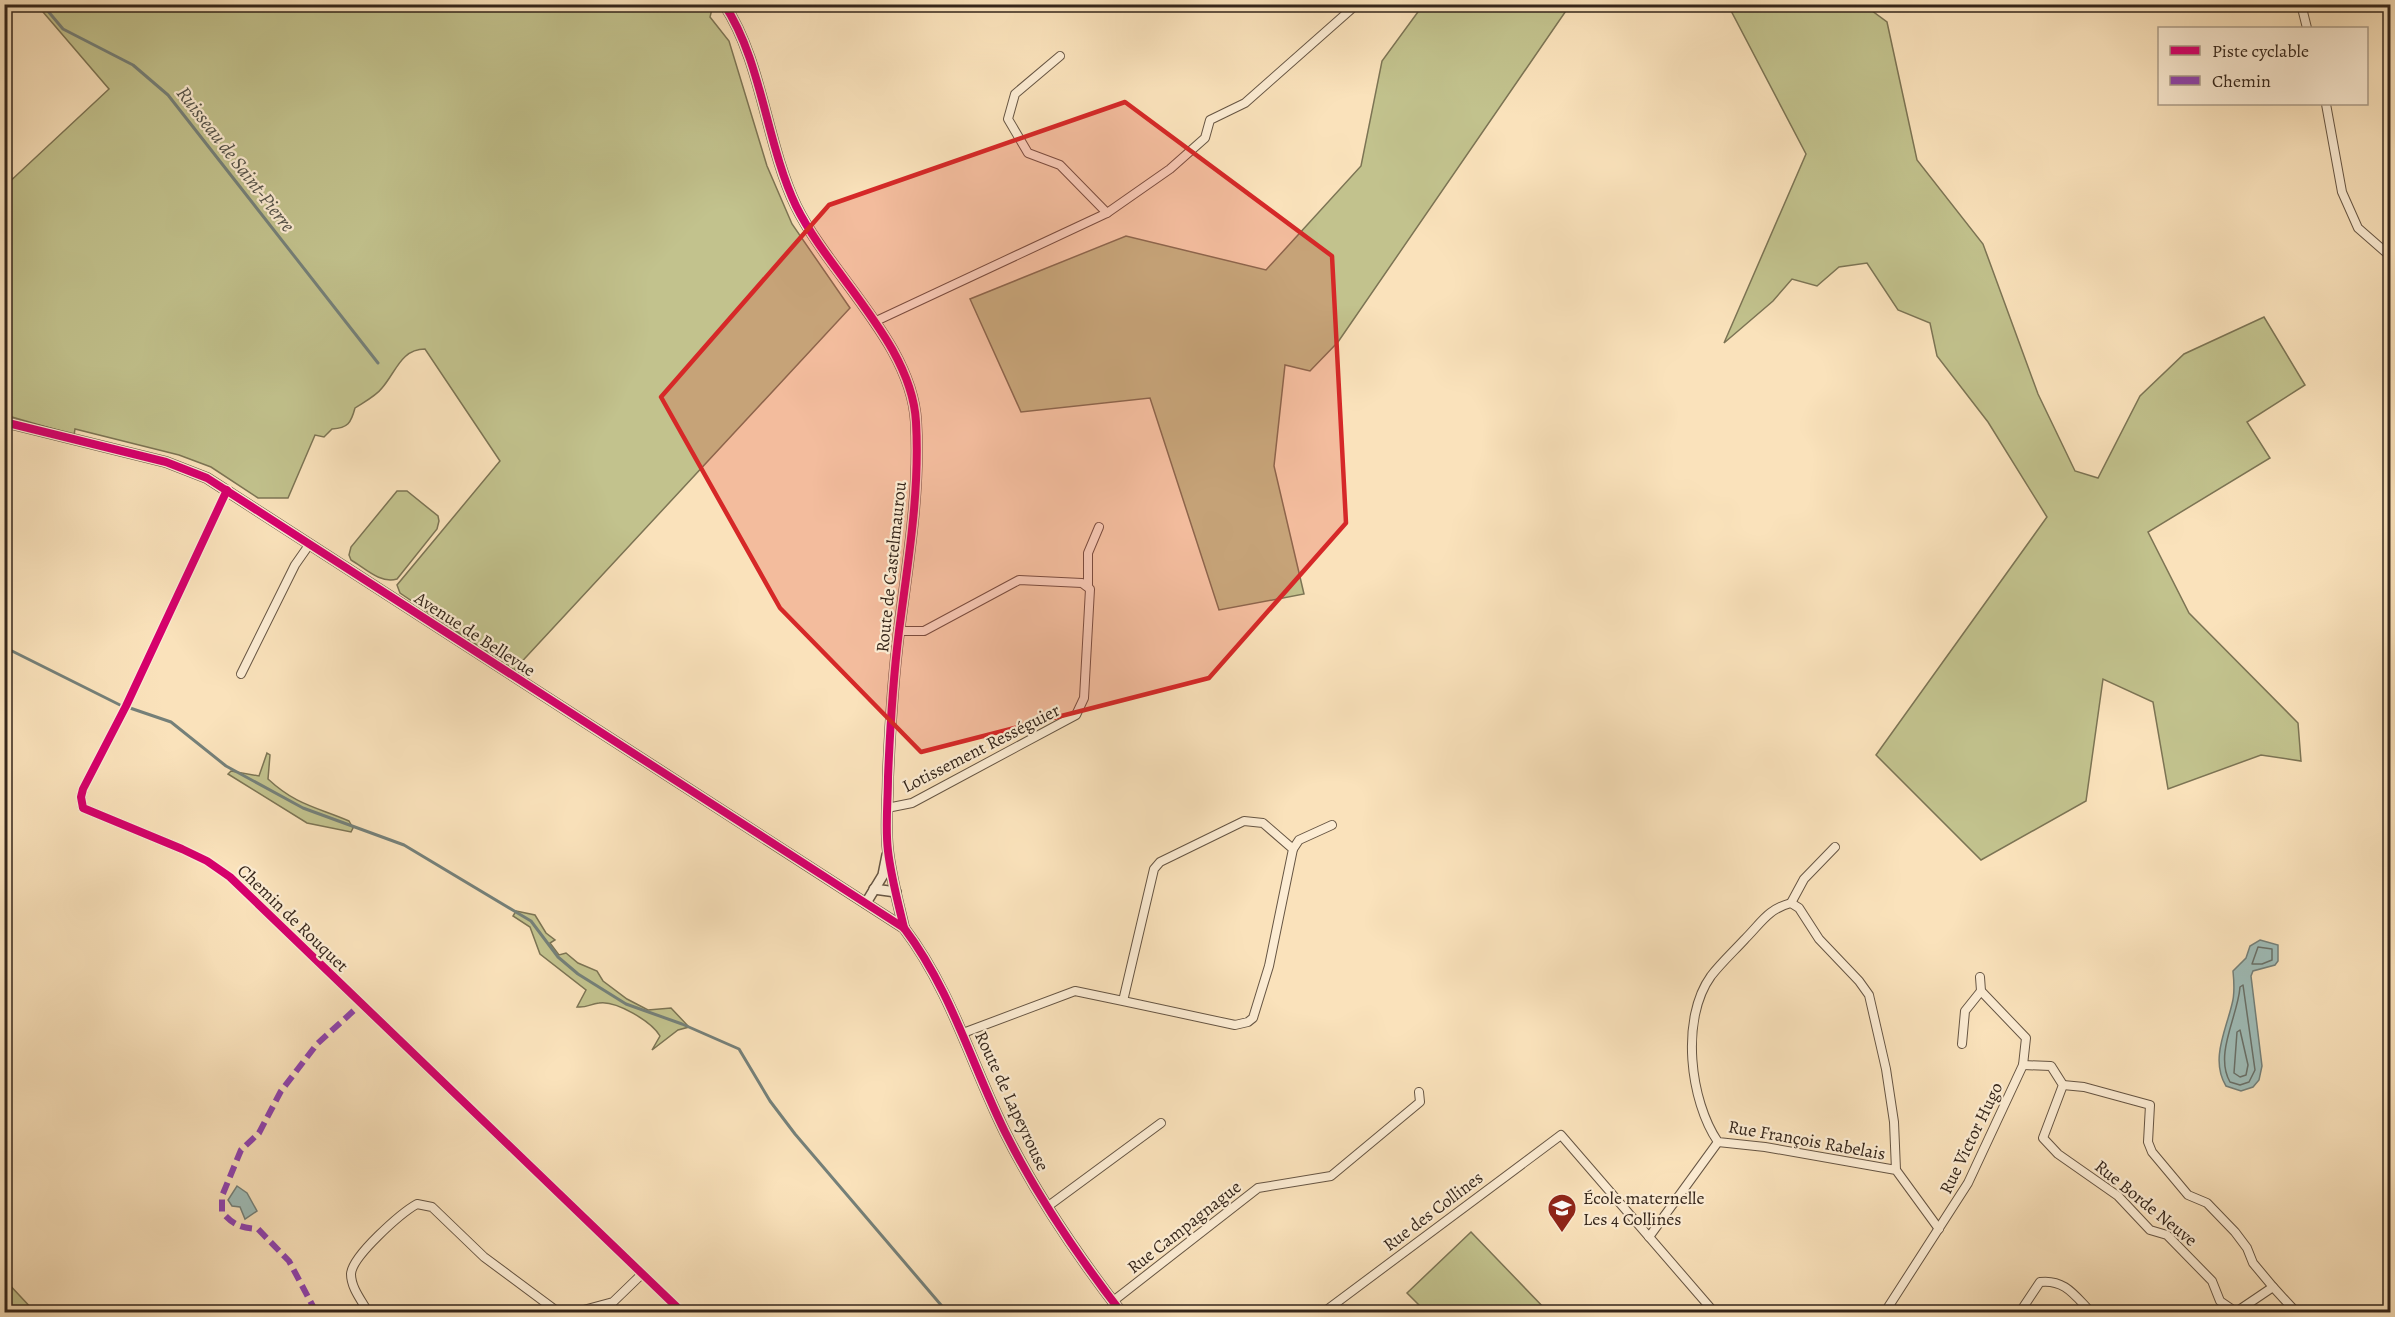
<svg xmlns="http://www.w3.org/2000/svg" width="2395" height="1317" font-family="Alegreya,serif">
<style>
.green{fill:#c2c28d;stroke:#7c7454;stroke-width:1.5}
.water{fill:#9fbcb7;stroke:#758079;stroke-width:1.5}
.lines{fill:none;stroke-linecap:round;stroke-linejoin:round}
.shore{stroke:#6a7169;stroke-width:1.5}
.stream{stroke:#758079;stroke-width:3}
.minor-casing{stroke:#665543;stroke-width:10}
.tertiary-casing{stroke:#665543;stroke-width:12}
.minor{stroke:#fcecd3;stroke-width:8}
.tertiary{stroke:#fcecd3;stroke-width:9}
.quiet{stroke:#8e44ad;stroke-width:6;stroke-dasharray:12 6;stroke-linecap:butt}
.cycleway-casing{stroke:#fcecd3;stroke-width:11}
.cycleway{stroke:#d6006c;stroke-width:8}
.marked{fill:#d62828;fill-opacity:0.2;stroke:#d62828;stroke-width:4.5;stroke-linejoin:round}
.labels{text-anchor:middle;stroke-width:4.5;stroke-linejoin:round;paint-order:stroke}
.street-label{font-size:18px;fill:#35261b;stroke:#fcecd3}
.poi-label{font-size:18px;fill:#35261b;stroke:#fcecd3;text-anchor:start}
.water-label{font-size:20px;font-style:italic;fill:#55534a;stroke:#fcecd3}
</style>
<rect width="100%" height="100%" fill="#fae2bb"/>
<filter id="stains"><feTurbulence type="fractalNoise" baseFrequency=".00333" numOctaves="4"/><feColorMatrix values="0 0 0 0 .2 0 0 0 0 .09 0 0 0 0 .02 0 0 0 .5 -.17"/></filter>
<radialGradient id="worn" r=".72"><stop offset=".6" stop-color="#630" stop-opacity="0"/><stop offset="1" stop-color="#630" stop-opacity=".3"/></radialGradient>
<g class="green">
<path d="M37,5H713L710,17L729,41L767,166L792,224L850,308L514,670L400,593L397,585L500,461L425,349C401,349 396,372 382,388C376,396 364,402 355,408C351,423 348,428 332,429L324,437L315,435L288,498H258L211,467L179,455L75,429L74,435L5,415V186L109,89Z"/>
<polygon points="1423,5 1570,5 1338,342 1310,371 1285,365 1274,466 1304,594 1219,610 1150,398 1021,412 970,299 1126,236 1266,270 1361,166 1382,61"/>
<polygon points="1728,5 1864,5 1887,22 1917,160 1983,244 2038,394 2075,471 2098,478 2140,396 2184,354 2264,317 2305,385 2247,422 2270,458 2148,532 2189,613 2298,723 2301,761 2261,755 2168,789 2153,702 2103,679 2086,801 1981,860 1876,755 2047,517 1988,422 1937,356 1930,323 1898,310 1867,263 1839,267 1817,286 1792,279 1773,301 1724,343 1806,154"/>
<path d="M397,491H407L438,516L439,521L437,529L397,579C380,584 365,568 351,560L349,555L351,547Z"/>
<path d="M267,753L270,755L268,779C296,805 316,807 349,821L353,828L351,832L307,823L228,774L231,771L259,776Z"/>
<path d="M516,911L535,915L546,933L555,940L550,943L559,955L566,953L578,963L597,971L603,981L627,999L648,1010L671,1008L689,1027L678,1030L652,1050L660,1036C652,1022 616,1000 599,1003C590,1004 587,1008 577,1007L586,990L540,954L530,927L513,916Z"/>
<polygon points="1471,1232 1548,1312 1426,1312 1407,1293"/>
<polygon points="5,1280 35,1312 5,1312"/>
</g>
<g class="water">
<path d="M2260,940L2278,945V961L2275,965L2253,971L2251,976L2262,1066L2259,1080L2253,1087L2241,1091L2226,1086C2210,1060 2226,1030 2232,1004C2235,994 2234,981 2233,971L2246,958L2250,946Z"/>
<polygon points="237,1186 247,1193 257,1211 245,1219 240,1207 232,1206 228,1200"/>
</g>
<g class="lines">
<g class="shore">
<polygon points="2258,947 2272,949 2272,960 2262,964 2252,964"/>
<path d="M2243,985L2255,1070L2249,1082L2240,1085L2230,1082C2214,1054 2238,1016 2240,987Z"/>
<polygon points="2240,1030 2248,1065 2246,1075 2240,1077 2234,1073 2237,1032"/>
</g>
<g class="stream">
<polyline points="42,4 63,29 133,65 168,95 378,363"/>
<polyline points="4,647 120,705"/>
<polyline points="130,708 171,722 226,766 303,808 404,845 531,921 558,957 578,974 626,1004 682,1024 739,1049 770,1101 795,1134 947,1312"/>
</g>
<g class="minor-casing">
<g id="minor">
<polyline points="2301,4 2307,28"/>
<polyline points="1060,56 1015,94 1008,119 1028,153 1060,165 1107,213"/>
<polyline points="2326,104 2342,192 2358,228 2390,256"/>
<polyline points="874,322 1107,213 1170,169 1205,138 1210,120 1245,103 1357,4"/>
<polyline points="227,490 126,706 83,789 81,797 83,808 182,849 207,861 230,877 682,1312"/>
<polyline points="1088,585 1088,553 1099,527"/>
<polyline points="241,674 295,565 309,545"/>
<polyline points="887,808 912,803 1076,715 1084,698 1090,589 1082,583 1019,580 924,631 899,631"/>
<polyline points="1293,849 1299,840 1332,825"/>
<polyline points="1791,903 1804,879 1835,847"/>
<polyline points="963,1033 1075,991 1123,1001 1154,869 1160,862 1244,821 1263,823 1293,849 1269,966 1253,1018 1248,1022 1235,1025 1123,1001"/>
<polyline points="1962,1044 1965,1011 1981,991"/>
<polyline points="2023,1065 2051,1066 2063,1085 2043,1138 2058,1154 2118,1196 2150,1230 2167,1235 2212,1281 2220,1301 2236,1312"/>
<polyline points="2063,1085 2084,1087 2150,1105 2148,1142 2152,1152 2188,1195 2207,1203 2235,1232 2247,1248 2253,1263 2273,1287"/>
<path d="M1896,1170L1765,1147L1718,1142C1690,1101 1680,1019 1711,976C1721,963 1734,951 1745,939C1761,923 1768,909 1791,903L1799,908L1819,939L1859,981L1869,995L1886,1069L1894,1122L1896,1170L1939,1229"/>
<polyline points="1047,1207 1161,1123"/>
<polyline points="1649,1237 1718,1142"/>
<polyline points="1112,1302 1258,1188 1331,1176 1420,1102 1419,1092"/>
<path d="M368,1312C362,1301 351,1288 351,1274C352,1256 401,1213 417,1204L432,1207L484,1257L558,1312"/>
<polyline points="576,1312 613,1302 642,1274"/>
<polyline points="1324,1312 1561,1135 1714,1312"/>
<polyline points="1885,1312 1968,1183 2023,1065 2026,1038 1981,991 1980,977"/>
<path d="M2020,1312L2040,1282C2065,1279 2075,1296 2091,1312"/>
<polyline points="2236,1312 2273,1287 2296,1312"/>
</g>
</g>
<g class="tertiary-casing">
<g id="tertiary">
<path d="M724,4C762,61 766,143 796,206C830,275 912,344 916,422C920,492 908,561 899,631C893,680 890,728 888,777C888,801 885,827 888,851C891,877 898,902 904,928"/>
<path d="M4,422L166,462L207,478L904,928C951,990 971,1063 1005,1132C1037,1196 1077,1255 1121,1312"/>
<polyline points="874,889 896,892"/>
<polyline points="866,903 883,875 887,855"/>
</g>
</g>
<use href="#minor" class="minor"/>
<use href="#tertiary" class="tertiary"/>
<path class="quiet" d="M316,1312L289,1261L258,1229C241,1228 233,1225 222,1212V1196L241,1150L259,1133L281,1091L317,1044L361,1004"/>
<g class="cycleway-casing">
<g id="cycleway">
<path d="M724,4C762,61 766,143 796,206C830,275 912,344 916,422C920,492 908,561 899,631C893,680 890,728 888,777C888,801 885,827 888,851C891,877 898,902 904,928"/>
<path d="M4,422L166,462L207,478L904,928C951,990 971,1063 1005,1132C1037,1196 1077,1255 1121,1312"/>
<polyline points="227,490 126,706 83,789 81,797 83,808 182,849 207,861 230,877 682,1312"/>
</g>
</g>
<use href="#cycleway" class="cycleway"/>
</g>
<path class="marked" d="M1125,102L1332,256L1346,523L1209,678L921,752L780,608L661,397L829,205Z"/>
<defs>
<g id="school-pin" transform="scale(1.5)"><path d="M0 17L-7.5 6A9.5 9.5 0 1 1 7.5 6Z" fill="#8f2418" stroke="#fcecd3"/><path d="M0-5L7-2L0 1L-7-2ZM-4 1L0 2.5L4 1V4Q0 6-4 4Z" fill="#fff"/></g>
</defs>
<g fill-rule="evenodd">
<use href="#school-pin" x="1562" y="1208"/>
</g>
<g class="labels">
<g class="street-label">
<text transform="translate(891 567) rotate(-84)" y="6">Route de Castelmaurou</text>
<text transform="translate(475 634) rotate(33)" y="6">Avenue de Bellevue</text>
<text transform="translate(981 748) rotate(-27)" y="6">Lotissement Rességuier</text>
<text transform="translate(293 918) rotate(44)" y="6">Chemin de Rouquet</text>
<text transform="translate(1012 1101) rotate(65)" y="6">Route de Lapeyrouse</text>
<text transform="translate(1971 1138) rotate(-64)" y="6">Rue Victor Hugo</text>
<text transform="translate(1807 1140) rotate(10)" y="6">Rue François Rabelais</text>
<text transform="translate(2146 1203) rotate(39)" y="6">Rue Borde Neuve</text>
<text transform="translate(1433 1211) rotate(-37)" y="6">Rue des Collines</text>
<text transform="translate(1184 1227) rotate(-38)" y="6">Rue Campagnague</text>
</g>
<g class="poi-label">
<text x="1583" y="1204">École maternelle<tspan x="1583" dy="21">Les 4 Collines</tspan></text>
</g>
<g class="water-label">
<text transform="translate(236 159) rotate(52)" y="7">Ruisseau de Saint-Pierre</text>
</g>
</g>
<rect width="2395" height="1317" fill="none" stroke="#fae2bb" stroke-width="24"/>
<rect x="6" y="6" width="2383" height="1305" fill="none" stroke="#35261b" stroke-width="3"/>
<rect x="12" y="12" width="2371" height="1293" fill="none" stroke="#35261b" stroke-width="1.5"/>
<rect x="2158" y="27" width="210" height="78" fill="#fcecd3" stroke="#ac9d89" stroke-width="1.5"/>
<rect x="2170" y="46" width="30" height="9" fill="#d6006c" stroke="#ac9d89" stroke-width="1.5"/>
<text x="2212" y="57" font-size="18" fill="#35261b">Piste cyclable</text>
<rect x="2170" y="76" width="30" height="9" fill="#8e44ad" stroke="#ac9d89" stroke-width="1.5"/>
<text x="2212" y="87" font-size="18" fill="#35261b">Chemin</text>
<rect width="100%" height="100%" filter="url(#stains)"/>
<rect width="100%" height="100%" fill="url(#worn)"/>
</svg>
